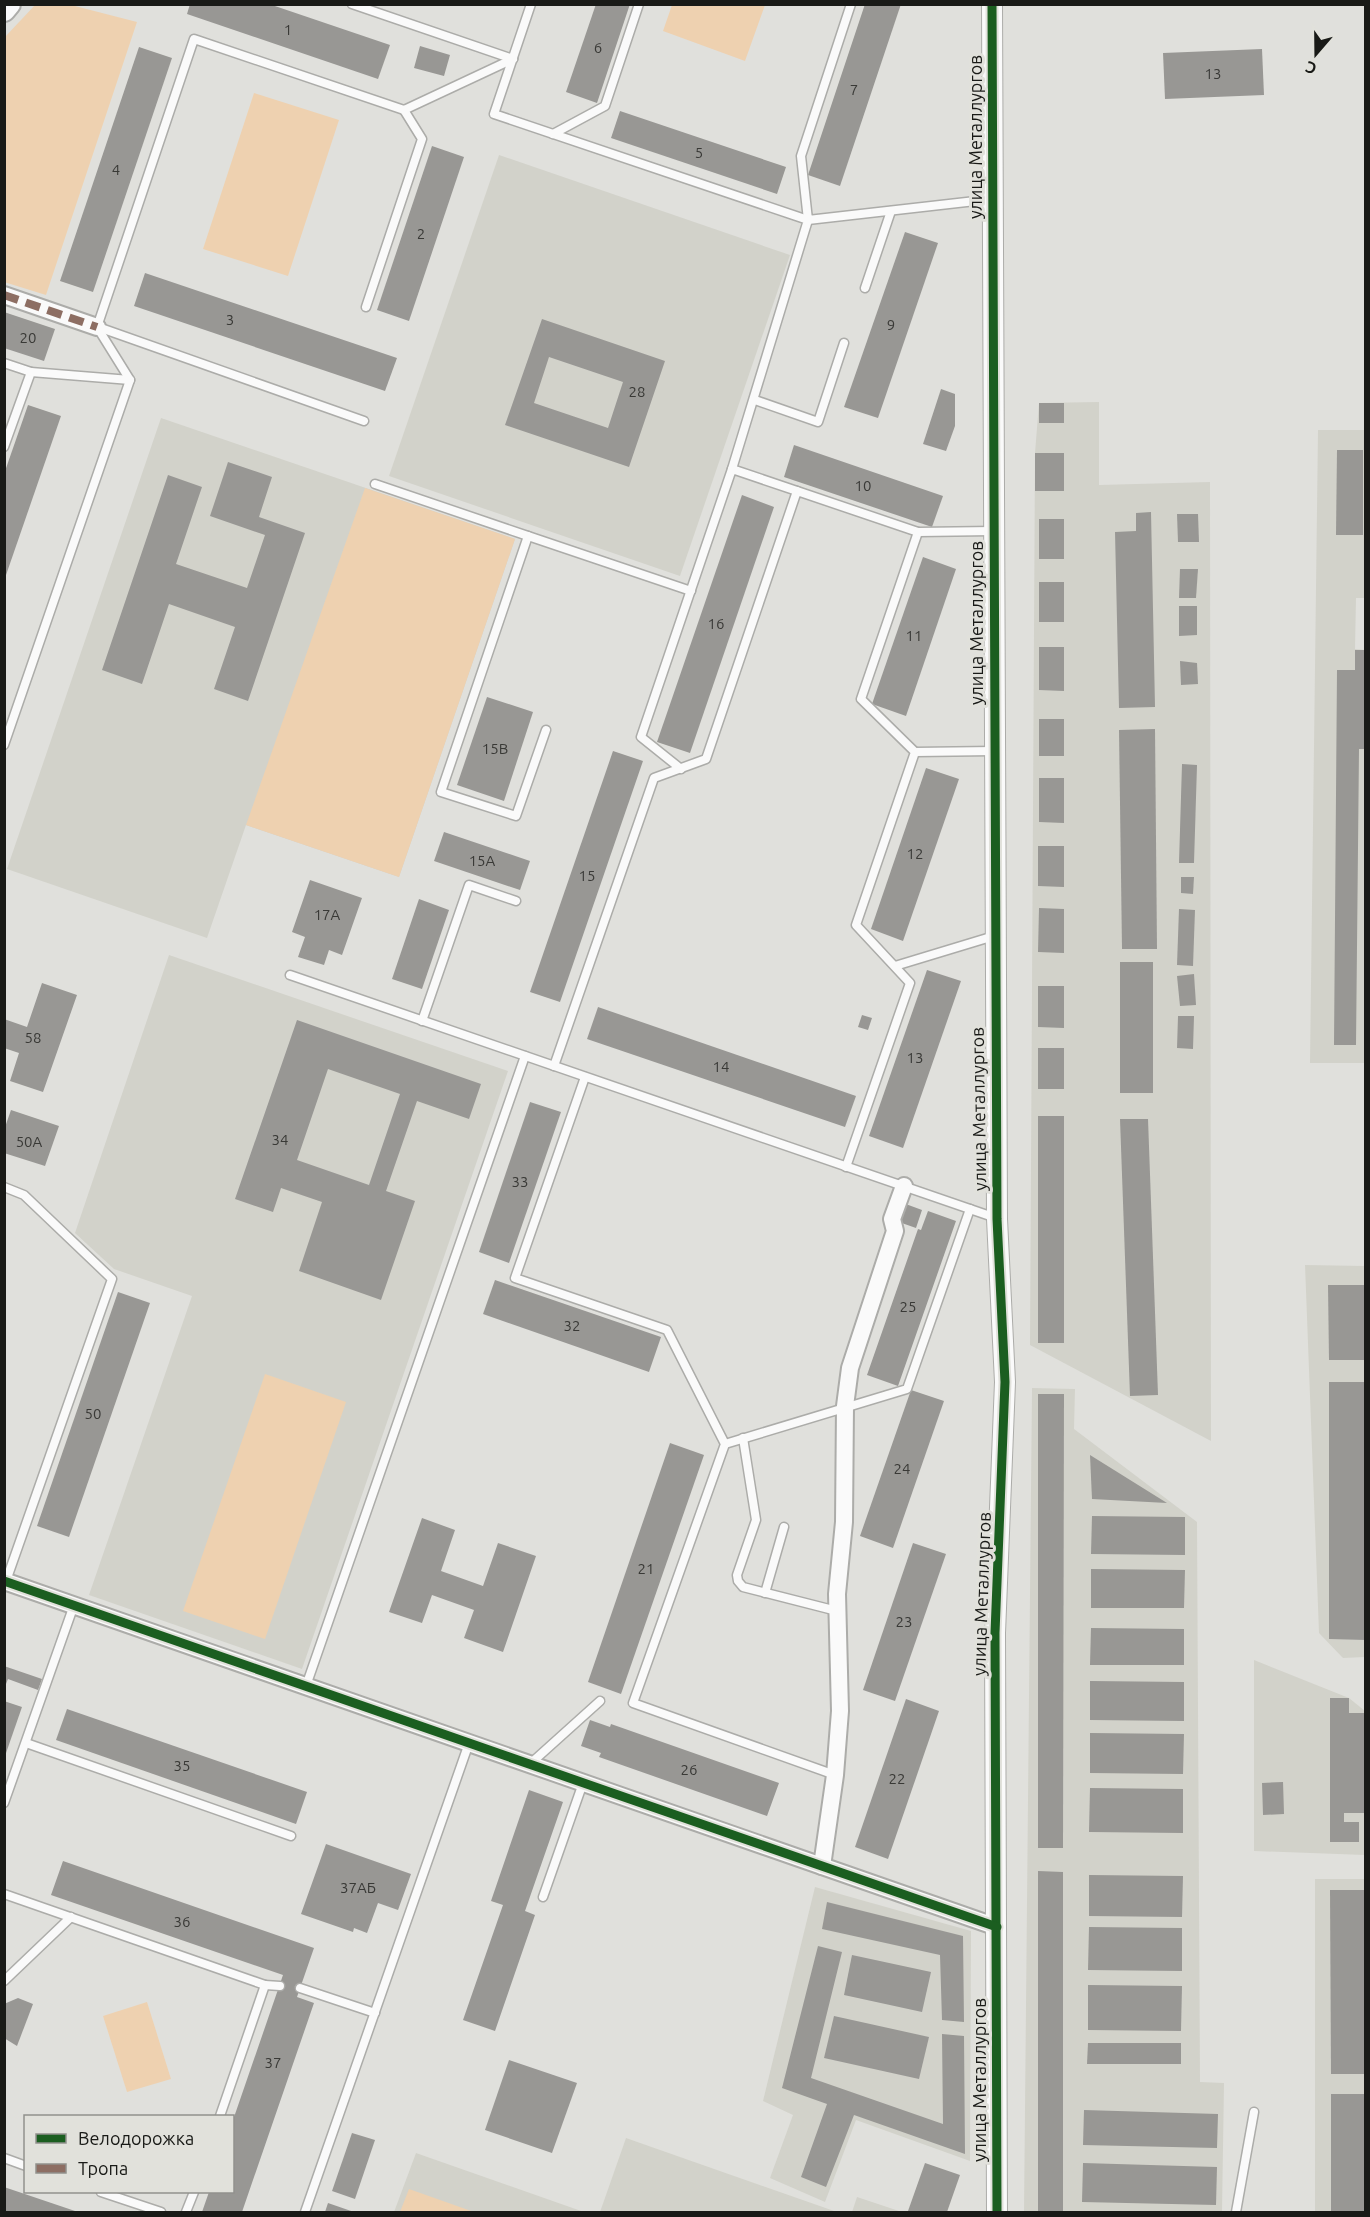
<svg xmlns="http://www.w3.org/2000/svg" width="1370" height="2217" font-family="Ubuntu,sans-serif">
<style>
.built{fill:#d2d2ca}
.green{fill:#eed1b0}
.building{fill:#989794;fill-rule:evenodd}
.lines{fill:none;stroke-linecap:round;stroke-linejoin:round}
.service-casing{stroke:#acaca9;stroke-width:11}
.minor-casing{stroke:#acaca9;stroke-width:20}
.tertiary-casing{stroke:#acaca9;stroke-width:22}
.secondary-casing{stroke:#acaca9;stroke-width:26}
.service{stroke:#fafafa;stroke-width:8}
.minor{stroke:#fafafa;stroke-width:16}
.tertiary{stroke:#fafafa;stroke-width:20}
.secondary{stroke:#fafafa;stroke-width:22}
.quiet{stroke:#8d6e63;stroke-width:8;stroke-dasharray:15 8;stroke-linecap:butt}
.cycleway-casing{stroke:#e1e1db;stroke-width:13}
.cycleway{stroke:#1b5e20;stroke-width:9}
.labels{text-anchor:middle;stroke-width:6;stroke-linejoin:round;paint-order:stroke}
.number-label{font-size:15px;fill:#393936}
.street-label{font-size:18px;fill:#191a17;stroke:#e1e1db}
</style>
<rect width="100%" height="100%" fill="#e0e0dc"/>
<g class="built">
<polygon points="499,155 790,255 680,576 389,476"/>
<polygon points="1099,402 1099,485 1210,482 1211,1441 1030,1345 1035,453 1039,403"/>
<polygon points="161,418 515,539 399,877 246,825 207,938 7,869"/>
<polygon points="1318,430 1365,430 1366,598 1356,598 1355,649 1366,650 1364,1063 1310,1063"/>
<polygon points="169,955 508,1071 302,1669 89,1595 192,1296 114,1269 75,1233"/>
<polygon points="1305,1265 1365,1266 1365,1657 1343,1658 1319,1633"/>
<polygon points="1032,1388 1075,1389 1074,1429 1197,1522 1200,2082 1224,2083 1222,2212 1024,2212"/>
<polygon points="1254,1660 1349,1698 1365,1711 1365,1855 1254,1851"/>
<rect x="1315" y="1879" width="50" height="333"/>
<polygon points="815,1887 971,1931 970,2161 856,2120 825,2202 770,2178 793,2115 763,2101"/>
<polygon points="626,2138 837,2212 600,2212"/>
<polygon points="416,2153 584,2212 394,2212"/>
<polygon points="857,2197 902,2212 852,2212"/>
</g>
<g class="green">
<polygon points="36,4 71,5 137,22 46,295 4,282 5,37"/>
<polygon points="672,5 672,4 765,5 745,61 663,31"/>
<polygon points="254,93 339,120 288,276 203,249"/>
<polygon points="365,488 515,539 399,877 246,825"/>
<polygon points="265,1374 346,1402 265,1639 183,1611"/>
<polygon points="147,2002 171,2079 127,2092 103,2016"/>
<polygon points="409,2189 474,2212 400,2212"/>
</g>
<g class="building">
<polygon points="190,4 269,4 390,45 378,79 187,14"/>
<polygon points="596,4 630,4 597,103 566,92"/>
<polygon points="865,4 901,4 840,186 808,175"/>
<polygon points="420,46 450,55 444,76 414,68"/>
<polygon points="139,47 172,58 93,292 60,281"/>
<polygon points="1262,49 1264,95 1165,99 1163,53"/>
<polygon points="620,111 786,167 777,194 611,138"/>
<polygon points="432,146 464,157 409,321 377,310"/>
<polygon points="905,232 938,243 878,418 844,407"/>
<polygon points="145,273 397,358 385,391 134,306"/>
<polygon points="4,312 55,329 44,361 4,348"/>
<path d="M542,319L665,361L629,467L505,425ZM549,357L623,382L608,428L534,403Z"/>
<polygon points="941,389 955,394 955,426 946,451 923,444"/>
<rect x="1039" y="403" width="25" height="20"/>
<polygon points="28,405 61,416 5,578 4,474"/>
<polygon points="794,445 943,496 932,527 784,477"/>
<polygon points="1337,450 1363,450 1363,535 1336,535"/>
<rect x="1035" y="453" width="29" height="38"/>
<polygon points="228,462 272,477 259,517 305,533 248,701 214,689 235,627 169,604 142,684 102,670 168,475 202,487 176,564 247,588 265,535 210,516"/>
<polygon points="742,495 774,507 690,753 657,742"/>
<polygon points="1151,512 1155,707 1119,708 1115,532 1136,531 1136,513"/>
<polygon points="1177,514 1198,514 1199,542 1178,542"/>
<rect x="1039" y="519" width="25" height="40"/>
<polygon points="923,557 956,569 906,716 872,704"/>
<polygon points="1180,569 1198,569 1196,598 1179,598"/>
<rect x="1039" y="582" width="25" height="40"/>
<polygon points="1179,606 1197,606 1197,635 1179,636"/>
<polygon points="1039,647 1064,647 1064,691 1039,690"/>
<polygon points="1355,650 1366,650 1366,749 1359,749 1356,1045 1334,1045 1337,670 1355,670"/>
<polygon points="1180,661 1197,663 1198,684 1181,685"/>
<polygon points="487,697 533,712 504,801 457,785"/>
<rect x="1039" y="719" width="25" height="37"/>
<polygon points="1155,729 1157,949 1122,949 1119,730"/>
<polygon points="613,751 643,761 560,1002 530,992"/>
<polygon points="1182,764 1197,765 1194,863 1179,863"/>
<polygon points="926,768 959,779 903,941 871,929"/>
<polygon points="1039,778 1064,778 1064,823 1039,822"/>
<polygon points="444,832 530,861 520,890 434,861"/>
<polygon points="1038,846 1064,846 1064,887 1038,886"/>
<polygon points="1181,877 1194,877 1193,894 1181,893"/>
<polygon points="310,880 362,898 342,955 329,950 324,965 298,957 305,937 292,932"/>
<polygon points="419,899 449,910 422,989 392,979"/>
<polygon points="1039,908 1064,909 1064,953 1038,952"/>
<polygon points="1179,909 1195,910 1193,966 1177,965"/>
<rect x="1120" y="962" width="33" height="131"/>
<polygon points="927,970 961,981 903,1148 869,1136"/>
<polygon points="1194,974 1196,1005 1180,1006 1177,976"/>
<polygon points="42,983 77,995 43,1092 10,1081 19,1053 4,1048 4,1019 27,1027"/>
<polygon points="1038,986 1064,986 1064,1028 1038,1027"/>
<polygon points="598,1007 856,1096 845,1127 587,1039"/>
<polygon points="862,1015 872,1018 868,1030 858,1027"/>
<polygon points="1178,1016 1194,1016 1193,1049 1177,1048"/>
<path d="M297,1020L481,1084L469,1119L417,1101L386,1191L415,1201L381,1300L299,1271L322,1202L281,1188L273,1212L235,1199ZM328,1069L400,1094L369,1185L297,1160Z"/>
<rect x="1038" y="1048" width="26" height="41"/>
<polygon points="530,1102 561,1112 509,1263 479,1252"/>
<polygon points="11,1110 59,1126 45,1166 4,1153 4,1130"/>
<rect x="1038" y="1116" width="26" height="227"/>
<polygon points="1120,1119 1148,1119 1158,1395 1130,1396"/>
<polygon points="903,1203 922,1210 916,1228 896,1221"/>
<polygon points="928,1211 956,1221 898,1386 867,1375 918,1229 921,1230"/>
<polygon points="495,1280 661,1337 649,1372 483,1314"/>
<polygon points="1328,1285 1366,1285 1366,1360 1329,1360"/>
<polygon points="118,1292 150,1303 69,1537 37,1526"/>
<polygon points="1329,1382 1366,1382 1366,1640 1329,1639"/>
<polygon points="911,1390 944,1401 893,1548 860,1536"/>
<polygon points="1038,1394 1064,1394 1063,1848 1038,1848"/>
<polygon points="670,1443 704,1455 621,1694 588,1682"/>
<polygon points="1090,1455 1167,1503 1092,1499"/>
<polygon points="1092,1516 1185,1517 1185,1555 1091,1554"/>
<polygon points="422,1518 455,1530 441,1571 483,1586 498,1543 536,1556 503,1652 464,1638 474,1610 432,1595 422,1623 389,1612"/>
<polygon points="913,1543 946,1554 895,1701 863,1690"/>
<polygon points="1091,1569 1185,1570 1184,1608 1091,1608"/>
<polygon points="1091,1628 1184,1629 1184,1665 1090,1665"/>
<polygon points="4,1666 42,1679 38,1690 8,1679 6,1684 4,1684"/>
<polygon points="1090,1681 1184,1682 1184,1721 1090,1720"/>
<polygon points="1330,1698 1349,1698 1349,1713 1366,1713 1366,1813 1344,1813 1344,1822 1359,1822 1359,1842 1330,1842"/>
<polygon points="906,1699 939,1711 888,1859 855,1847"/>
<polygon points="4,1701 22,1707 5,1756 4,1756"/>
<polygon points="67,1709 307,1792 296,1824 56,1740"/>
<polygon points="590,1720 610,1727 611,1724 779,1783 767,1816 599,1757 601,1753 581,1746"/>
<polygon points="1090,1733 1184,1734 1183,1774 1090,1773"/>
<polygon points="1283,1782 1284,1814 1263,1815 1262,1783"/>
<polygon points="1090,1788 1183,1789 1183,1833 1089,1832"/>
<polygon points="529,1790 563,1802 525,1911 535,1915 495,2031 463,2020 503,1905 491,1901"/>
<polygon points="326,1844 411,1874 398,1910 378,1903 367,1933 354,1928 353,1932 301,1914"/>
<polygon points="63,1861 314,1948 297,1997 314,2003 242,2212 202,2212 209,2192 232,2192 232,2123 283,1975 51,1895"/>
<polygon points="1038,1871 1063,1872 1063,2212 1038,2212"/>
<polygon points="1089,1875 1183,1876 1182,1917 1089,1916"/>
<polygon points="1330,1890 1366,1890 1366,2074 1331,2074"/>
<polygon points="827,1902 963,1936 964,2022 942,2020 940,1955 822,1929"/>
<polygon points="1089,1927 1182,1928 1182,1971 1088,1970"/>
<polygon points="818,1946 842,1952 811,2078 943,2124 942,2034 964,2036 965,2154 854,2115 826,2187 801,2177 827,2104 782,2088"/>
<polygon points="852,1955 931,1972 922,2012 844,1995"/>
<polygon points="1088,1985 1182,1986 1181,2031 1088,2030"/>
<polygon points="18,1998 33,2004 17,2046 4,2038 4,2004"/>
<polygon points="834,2016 929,2037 919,2079 824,2058"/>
<polygon points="1088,2043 1181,2043 1181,2064 1087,2064"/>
<polygon points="509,2060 577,2083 552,2153 485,2130"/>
<rect x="1331" y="2094" width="35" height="118"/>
<polygon points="1084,2110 1218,2114 1217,2148 1083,2145"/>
<polygon points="352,2133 375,2140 355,2199 332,2191"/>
<polygon points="925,2163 960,2175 947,2212 908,2211"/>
<polygon points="1083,2163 1217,2167 1216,2205 1082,2202"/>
<polygon points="4,2187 78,2212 4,2212"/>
<polygon points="328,2203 354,2212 325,2212"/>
</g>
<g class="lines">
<g class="service-casing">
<g id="service">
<polyline points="352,4 513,59"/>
<polyline points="531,4 494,114 808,220 732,469"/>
<polyline points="851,4 801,156 808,220 993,199"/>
<polyline points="553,134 605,106 639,4"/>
<polyline points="865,288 891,211"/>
<polyline points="366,307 422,139 404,110"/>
<polyline points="97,327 194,39 404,110 513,59"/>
<polyline points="98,327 364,421"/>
<polyline points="4,363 31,372 4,447"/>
<polyline points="31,372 130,380"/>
<polyline points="755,400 818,422 844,343"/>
<polyline points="375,484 528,536 441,792 516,816 546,730"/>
<polyline points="528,536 691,591"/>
<polyline points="4,745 130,380 97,327"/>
<polyline points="915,752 994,751"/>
<polyline points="681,769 641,737 732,469 797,491"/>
<polyline points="895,966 994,936"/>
<polyline points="290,975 996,1218"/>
<polyline points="422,1021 469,885 516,901"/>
<polyline points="554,1066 654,778 706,759 797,491 918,532 993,531"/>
<polyline points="585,1077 515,1278 667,1330 725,1444 633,1703 835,1775"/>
<polyline points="846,1167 910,983 856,925 915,752 861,699 918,532"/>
<polyline points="4,1187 24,1195 112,1279 6,1581"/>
<polyline points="743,1438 756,1520 737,1575 738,1581 743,1587 837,1611"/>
<polyline points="725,1444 907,1389 970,1209"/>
<polyline points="765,1593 784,1527"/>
<polyline points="306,1686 525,1056"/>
<polyline points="26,1743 291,1836"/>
<polyline points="530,1764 600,1701"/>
<polyline points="4,1803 74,1605"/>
<polyline points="4,1894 265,1985 220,2116"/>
<polyline points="543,1897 583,1783"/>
<polyline points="4,1981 71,1917"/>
<polyline points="265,1985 280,1986"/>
<polyline points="300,1988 375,2013"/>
<polyline points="4,2158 26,2166"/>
<polyline points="101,2192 161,2212"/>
<polyline points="186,2212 194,2192"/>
<polyline points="305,2212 469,1743"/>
<polyline points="1236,2212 1254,2112"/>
</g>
</g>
<g class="minor-casing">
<g id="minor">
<polyline points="4,295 97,327"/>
<polyline points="4,1581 997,1927"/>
<polyline points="822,1866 835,1775 840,1711 837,1594 844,1522 845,1406 850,1368 895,1231 892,1219 904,1186"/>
</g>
</g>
<g class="tertiary-casing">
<polyline id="tertiary" points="992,4 997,1219 1005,1382 995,1633 997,2212"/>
</g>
<g class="secondary-casing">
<polyline id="secondary" points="4,10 9,4"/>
</g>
<use href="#service" class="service"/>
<use href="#minor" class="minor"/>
<use href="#tertiary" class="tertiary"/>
<use href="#secondary" class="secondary"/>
<polyline class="quiet" points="4,295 97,327"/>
<g class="cycleway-casing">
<g id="cycleway">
<polyline points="992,4 997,1219 1005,1382 995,1633 997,2212"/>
<polyline points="4,1581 997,1927"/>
</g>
</g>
<use href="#cycleway" class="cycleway"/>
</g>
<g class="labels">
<g class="number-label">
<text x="288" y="35">1</text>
<text x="598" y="53">6</text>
<text x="1213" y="79">13</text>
<text x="854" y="95">7</text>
<text x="699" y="158">5</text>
<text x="116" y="175">4</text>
<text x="421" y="239">2</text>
<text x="230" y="325">3</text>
<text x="891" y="330">9</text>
<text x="28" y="343">20</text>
<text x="637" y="397">28</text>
<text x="863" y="491">10</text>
<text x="716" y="629">16</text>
<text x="914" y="641">11</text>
<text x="495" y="754">15В</text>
<text x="915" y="859">12</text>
<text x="482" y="866">15А</text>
<text x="587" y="881">15</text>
<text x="327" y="920">17А</text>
<text x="33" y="1043">58</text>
<text x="915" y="1063">13</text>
<text x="721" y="1072">14</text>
<text x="280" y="1145">34</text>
<text x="29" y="1147">50А</text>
<text x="520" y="1187">33</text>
<text x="908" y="1312">25</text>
<text x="572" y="1331">32</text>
<text x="93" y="1419">50</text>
<text x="902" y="1474">24</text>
<text x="646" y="1574">21</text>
<text x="904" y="1627">23</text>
<text x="182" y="1771">35</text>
<text x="689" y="1775">26</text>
<text x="897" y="1784">22</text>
<text x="358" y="1893">37АБ</text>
<text x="182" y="1927">36</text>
<text x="273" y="2068">37</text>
</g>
<g class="street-label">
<text transform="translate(976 137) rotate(-90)" y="6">улица Металлургов</text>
<text transform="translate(977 623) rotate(-90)" y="6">улица Металлургов</text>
<text transform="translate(979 1109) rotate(-91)" y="6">улица Металлургов</text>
<text transform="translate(982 1594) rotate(-88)" y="6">улица Металлургов</text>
<text transform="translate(980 2080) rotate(-90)" y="6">улица Металлургов</text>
</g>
</g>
<rect width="1370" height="2217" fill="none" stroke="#191a17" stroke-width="12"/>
<rect x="24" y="2115" width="210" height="78" fill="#e1e1db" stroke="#91918d" stroke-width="1.5"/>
<rect x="36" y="2134" width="30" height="9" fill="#1b5e20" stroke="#91918d" stroke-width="1.5"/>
<text x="78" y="2145" font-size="18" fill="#191a17">Велодорожка</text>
<rect x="36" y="2164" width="30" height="9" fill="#8d6e63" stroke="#91918d" stroke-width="1.5"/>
<text x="78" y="2175" font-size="18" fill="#191a17">Тропа</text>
<g transform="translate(1316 54) rotate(200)" stroke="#e1e1db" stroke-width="4.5" paint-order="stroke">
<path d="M0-4.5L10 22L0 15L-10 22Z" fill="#191a17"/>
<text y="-9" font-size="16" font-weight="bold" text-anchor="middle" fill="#191a17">С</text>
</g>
</svg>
